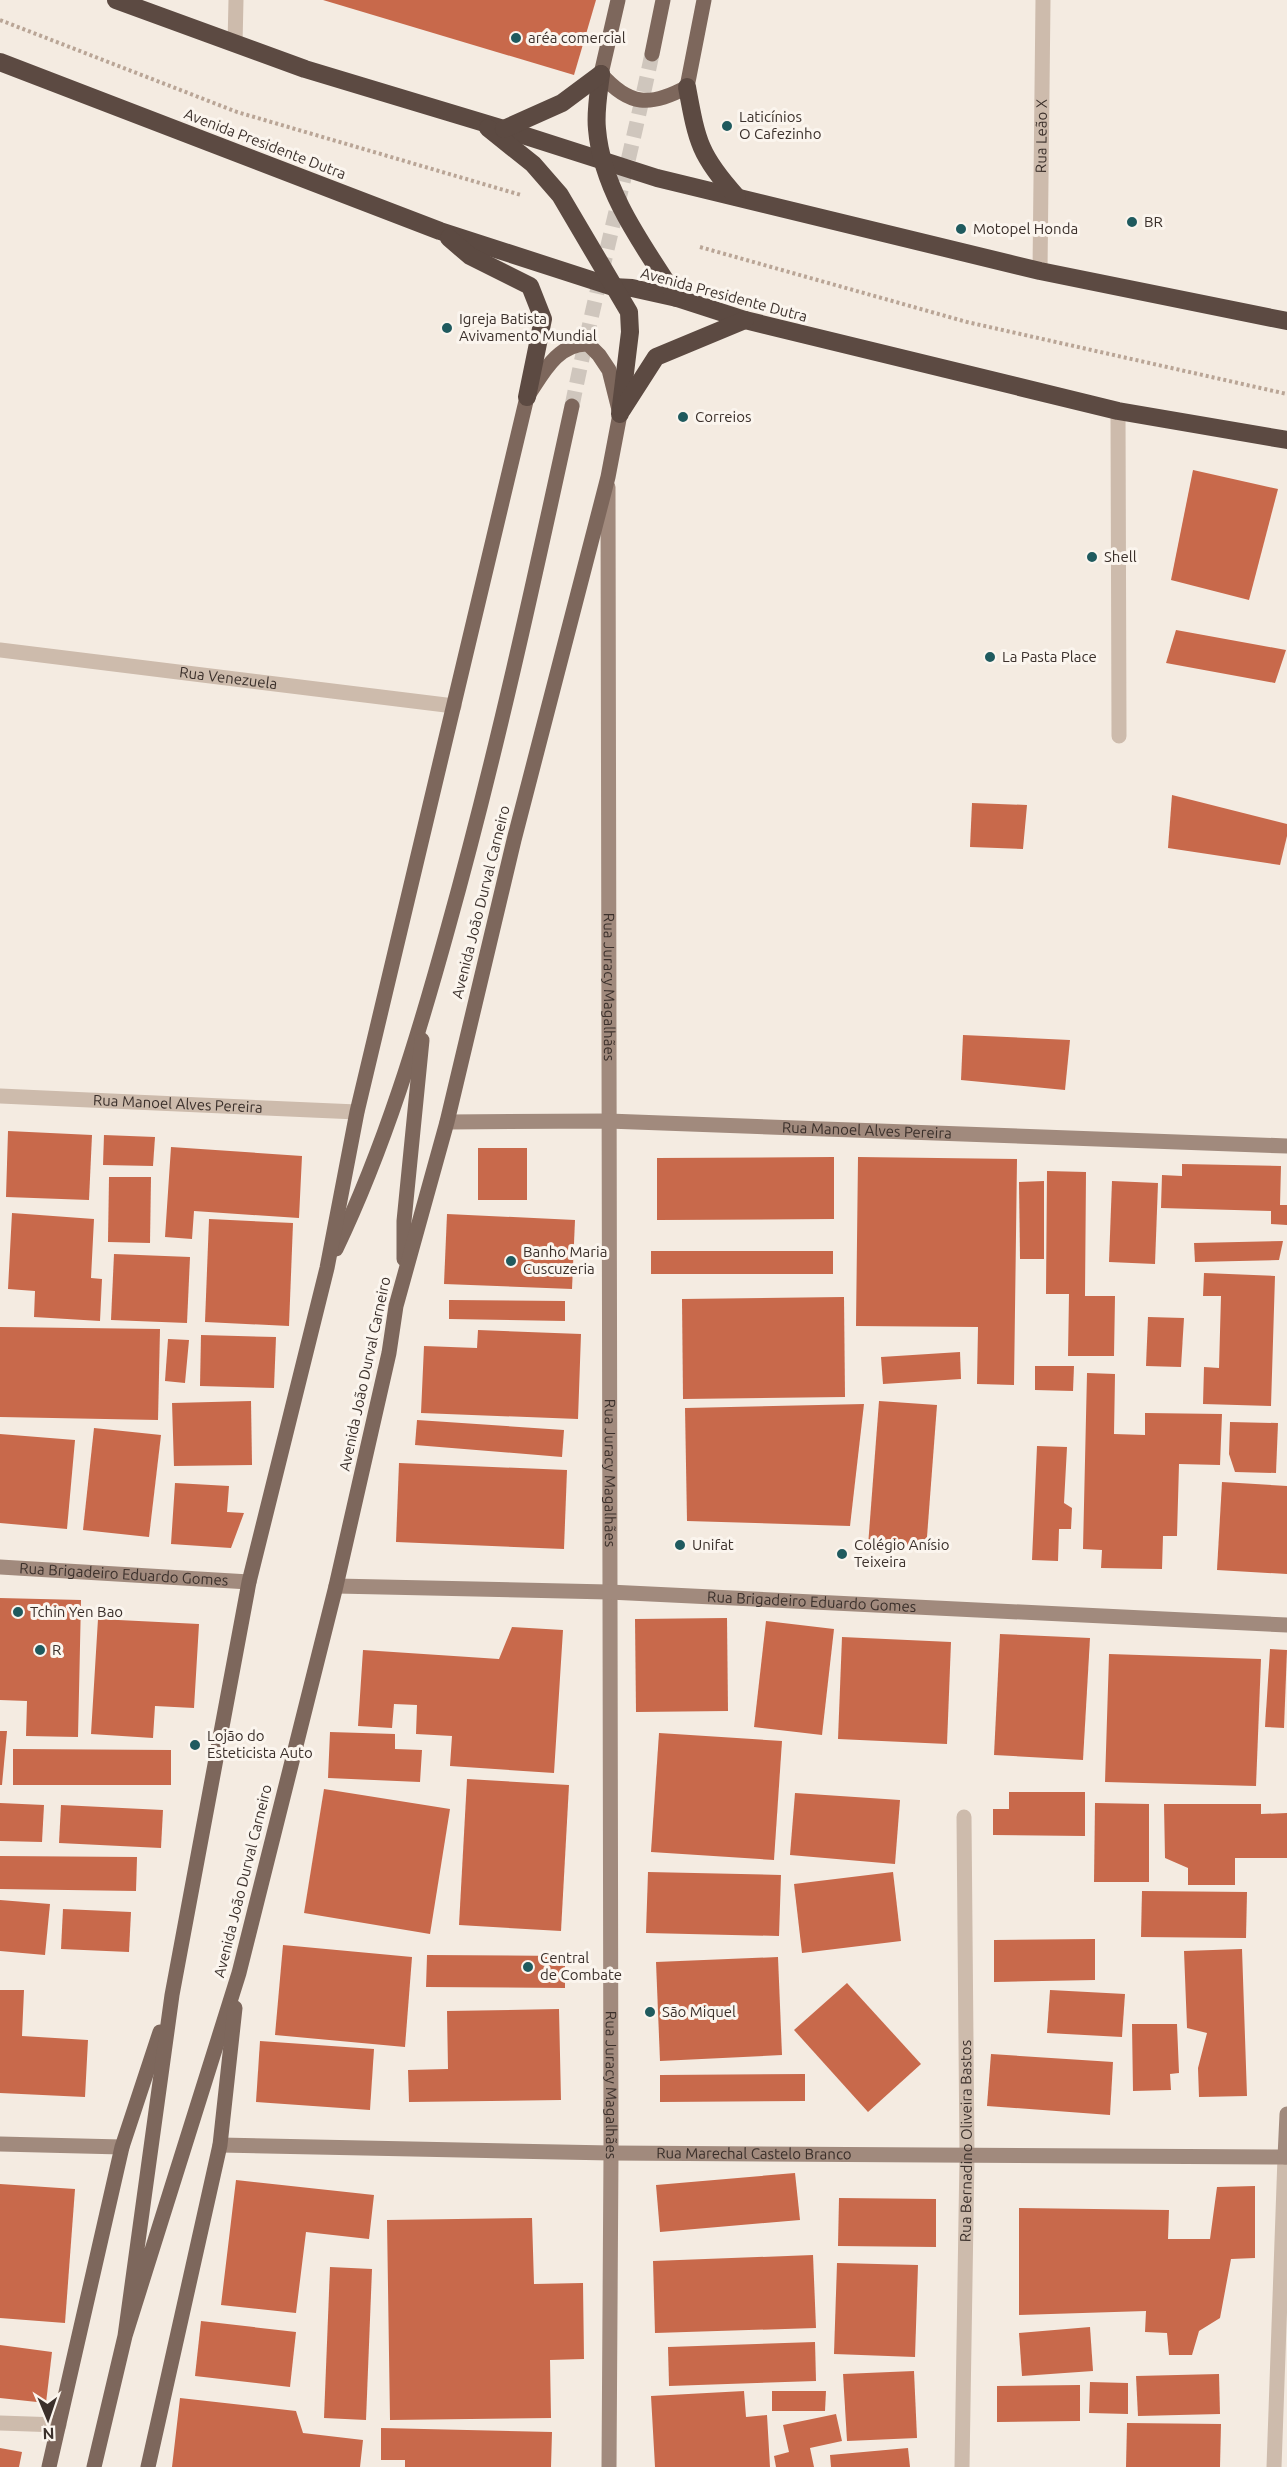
<svg xmlns="http://www.w3.org/2000/svg" width="1287" height="2467" font-family="Ubuntu,sans-serif">
<style>
.building{fill:#c8694b}
.lines{fill:none;stroke-linecap:round;stroke-linejoin:round}
.primary-tunnel{stroke:#cfc6bd;stroke-width:15;stroke-dasharray:15 8;stroke-linecap:butt}
.path{stroke:#b9a596;stroke-width:4;stroke-dasharray:3 3;stroke-linecap:butt}
.lane{stroke:#cdbbac;stroke-width:15}
.street{stroke:#cdbbac;stroke-width:15}
.secondary{stroke:#a18a7d;stroke-width:15}
.primary{stroke:#7d675c;stroke-width:15}
.highway{stroke:#5c4a42;stroke-width:18}
.poi-dot{fill:#1f5a5e;stroke:#fbf5ee;stroke-width:2}
.labels{text-anchor:middle;stroke-width:6;stroke-linejoin:round;paint-order:stroke}
.poi-label{font-size:15px;fill:#3b302b;stroke:#fbf5ee;text-anchor:start}
.street-label{font-size:15px;fill:#3b302b;stroke:#fbf5ee}
</style>
<rect width="100%" height="100%" fill="#f4ebe1"/>
<g class="building">
<polygon points="323,0 596,0 574,75"/>
<polygon points="1193,470 1278,489 1249,600 1171,580"/>
<polygon points="1176,630 1286,650 1275,683 1166,663"/>
<polygon points="1172,795 1287,824 1287,836 1280,865 1168,848"/>
<polygon points="972,803 1027,805 1023,849 970,847"/>
<polygon points="963,1035 1070,1040 1065,1090 961,1080"/>
<polygon points="8,1131 92,1135 89,1200 6,1197"/>
<polygon points="104,1135 155,1137 153,1166 103,1165"/>
<polygon points="171,1147 302,1156 299,1218 194,1211 192,1239 165,1237"/>
<rect x="478" y="1148" width="49" height="52"/>
<polygon points="834,1157 834,1219 657,1220 657,1158"/>
<polygon points="858,1157 1017,1159 1014,1385 977,1384 978,1327 856,1326"/>
<polygon points="1182,1164 1281,1166 1280,1205 1287,1205 1287,1225 1271,1224 1271,1211 1161,1208 1162,1175 1182,1176"/>
<polygon points="1047,1171 1086,1172 1085,1296 1115,1296 1114,1356 1068,1356 1069,1294 1046,1294"/>
<polygon points="109,1177 151,1177 150,1243 108,1242"/>
<polygon points="1044,1181 1044,1259 1020,1259 1019,1182"/>
<polygon points="1112,1181 1158,1183 1155,1264 1109,1262"/>
<polygon points="12,1213 94,1219 91,1278 102,1279 100,1321 34,1317 35,1291 8,1289"/>
<polygon points="447,1214 575,1220 572,1289 444,1284"/>
<polygon points="209,1219 293,1223 289,1326 205,1322"/>
<polygon points="1283,1241 1279,1260 1195,1262 1194,1243"/>
<rect x="651" y="1251" width="182" height="23"/>
<polygon points="114,1254 190,1257 187,1323 111,1320"/>
<polygon points="1204,1273 1275,1276 1271,1406 1203,1404 1204,1367 1219,1368 1221,1296 1203,1296"/>
<polygon points="844,1297 845,1397 683,1399 682,1299"/>
<polygon points="449,1300 565,1301 565,1321 449,1319"/>
<polygon points="1148,1317 1184,1318 1181,1367 1146,1366"/>
<polygon points="0,1327 160,1329 158,1420 0,1417"/>
<polygon points="478,1330 581,1334 578,1419 421,1413 424,1346 477,1348"/>
<polygon points="201,1335 276,1337 274,1388 200,1386"/>
<polygon points="168,1339 189,1340 185,1383 165,1381"/>
<polygon points="960,1352 961,1379 883,1384 881,1357"/>
<polygon points="1035,1366 1074,1366 1073,1391 1035,1390"/>
<polygon points="1087,1373 1115,1374 1114,1434 1145,1435 1145,1413 1222,1414 1220,1465 1179,1464 1177,1536 1163,1536 1162,1569 1101,1568 1102,1550 1083,1549"/>
<polygon points="251,1401 252,1465 174,1466 172,1403"/>
<polygon points="879,1401 937,1405 926,1550 868,1546"/>
<polygon points="864,1404 850,1526 687,1521 685,1408"/>
<polygon points="417,1420 564,1430 562,1457 415,1445"/>
<polygon points="1230,1422 1278,1423 1276,1473 1235,1472 1229,1454"/>
<polygon points="94,1428 161,1435 149,1537 83,1530"/>
<polygon points="0,1434 75,1440 67,1529 0,1523"/>
<polygon points="1037,1446 1067,1447 1064,1503 1072,1508 1071,1529 1059,1529 1058,1561 1032,1560"/>
<polygon points="399,1463 567,1470 564,1549 396,1542"/>
<polygon points="1222,1482 1287,1486 1287,1574 1217,1570"/>
<polygon points="175,1483 229,1486 227,1512 244,1513 231,1548 171,1544"/>
<polygon points="0,1598 81,1600 78,1737 26,1736 27,1701 0,1700"/>
<polygon points="727,1618 728,1711 636,1712 635,1619"/>
<polygon points="98,1619 199,1624 194,1708 155,1706 153,1738 91,1734"/>
<polygon points="766,1621 834,1629 822,1735 754,1727"/>
<polygon points="512,1627 563,1630 554,1773 450,1766 452,1736 416,1734 417,1705 394,1704 392,1728 358,1726 363,1650 499,1659"/>
<polygon points="1000,1634 1090,1638 1083,1760 994,1755"/>
<polygon points="842,1637 951,1642 947,1744 838,1739"/>
<polygon points="1270,1649 1287,1650 1284,1728 1265,1727"/>
<polygon points="1109,1654 1261,1659 1256,1786 1105,1782"/>
<polygon points="0,1731 7,1731 2,1785 0,1785"/>
<polygon points="330,1732 395,1734 395,1749 422,1750 420,1782 328,1778"/>
<polygon points="659,1733 782,1741 774,1860 651,1852"/>
<polygon points="13,1749 171,1750 171,1785 13,1785"/>
<polygon points="467,1779 569,1785 561,1931 459,1925"/>
<polygon points="324,1789 450,1809 430,1934 304,1913"/>
<polygon points="1009,1792 1085,1792 1085,1836 993,1835 993,1809 1009,1809"/>
<polygon points="795,1793 900,1800 895,1864 790,1855"/>
<polygon points="0,1803 44,1805 42,1842 0,1841"/>
<polygon points="1095,1803 1149,1804 1149,1882 1094,1882"/>
<polygon points="1164,1804 1261,1804 1261,1814 1287,1813 1287,1858 1235,1858 1235,1885 1188,1885 1188,1868 1165,1858"/>
<polygon points="61,1805 163,1810 161,1848 59,1843"/>
<polygon points="0,1856 137,1857 136,1891 0,1889"/>
<polygon points="648,1872 781,1875 779,1936 646,1933"/>
<polygon points="893,1872 901,1941 802,1953 794,1884"/>
<polygon points="1142,1891 1247,1892 1246,1938 1141,1937"/>
<polygon points="0,1900 50,1904 45,1955 0,1951"/>
<polygon points="63,1909 131,1912 129,1952 61,1949"/>
<polygon points="1095,1939 1095,1980 994,1982 994,1940"/>
<polygon points="283,1945 412,1957 405,2047 275,2035"/>
<polygon points="1242,1949 1247,2096 1199,2097 1198,2068 1207,2033 1187,2028 1184,1951"/>
<polygon points="427,1955 565,1956 565,1988 426,1987"/>
<polygon points="778,1957 782,2055 660,2061 656,1962"/>
<polygon points="847,1983 921,2064 868,2112 794,2030"/>
<polygon points="0,1990 24,1990 22,2036 88,2040 85,2097 0,2093"/>
<polygon points="1050,1990 1125,1994 1122,2037 1047,2033"/>
<polygon points="559,2009 561,2100 409,2102 408,2070 448,2069 447,2011"/>
<polygon points="1132,2024 1177,2024 1179,2073 1170,2074 1171,2090 1133,2091"/>
<polygon points="260,2041 374,2049 370,2110 256,2102"/>
<polygon points="991,2054 1113,2062 1110,2115 987,2106"/>
<polygon points="805,2074 805,2101 660,2102 660,2075"/>
<polygon points="795,2173 800,2220 660,2232 656,2185"/>
<polygon points="236,2180 374,2195 369,2239 306,2232 296,2313 221,2305"/>
<polygon points="0,2184 75,2189 65,2323 0,2318"/>
<polygon points="1255,2186 1255,2258 1231,2259 1220,2318 1199,2331 1192,2355 1169,2355 1167,2333 1145,2332 1146,2311 1019,2315 1019,2208 1169,2210 1168,2239 1210,2239 1217,2187"/>
<polygon points="839,2198 936,2199 936,2247 838,2246"/>
<polygon points="532,2218 534,2284 583,2283 584,2359 550,2360 551,2418 390,2420 387,2220"/>
<polygon points="813,2255 816,2328 655,2333 653,2261"/>
<polygon points="837,2263 918,2265 915,2357 834,2354"/>
<polygon points="330,2267 372,2269 366,2420 324,2418"/>
<polygon points="201,2321 296,2332 290,2387 195,2376"/>
<polygon points="1090,2327 1093,2371 1022,2376 1019,2333"/>
<polygon points="815,2342 816,2381 669,2386 668,2347"/>
<polygon points="0,2345 52,2352 46,2403 0,2398"/>
<polygon points="914,2371 917,2438 847,2441 843,2374"/>
<polygon points="1219,2374 1220,2414 1138,2416 1136,2376"/>
<polygon points="1090,2382 1128,2383 1128,2414 1089,2413"/>
<polygon points="1080,2385 1080,2421 997,2422 997,2386"/>
<polygon points="744,2391 746,2417 767,2415 770,2467 655,2467 651,2396"/>
<polygon points="772,2391 826,2391 825,2411 772,2411"/>
<polygon points="180,2398 296,2411 303,2433 363,2440 360,2467 172,2467"/>
<polygon points="836,2414 842,2441 810,2448 814,2467 776,2467 774,2456 789,2452 783,2425"/>
<polygon points="1127,2423 1221,2424 1220,2467 1126,2467"/>
<polygon points="381,2428 552,2432 551,2467 405,2467 405,2460 381,2460"/>
<polygon points="0,2448 22,2452 19,2467 0,2467"/>
<polygon points="908,2448 910,2467 831,2467 830,2455"/>
</g>
<g class="lines">
<path class="primary-tunnel" d="M572,406C596,288 627,172 652,54"/>
<g class="path">
<polyline points="0,20 237,112 521,195"/>
<polyline points="700,247 967,322 1287,394"/>
</g>
<polyline class="lane" points="1118,411 1119,736"/>
<g class="street">
<polyline points="235,44 236,0"/>
<path id="s1" d="M1040,271L1043,0"/>
<path id="s2" d="M0,650L454,706"/>
<path id="s3" d="M0,1096L357,1112"/>
<polyline points="0,2423 59,2425"/>
<path id="s4" d="M962,2467L967,2156L964,1817"/>
<polyline points="1274,2467 1285,2157"/>
</g>
<g class="secondary">
<path id="s5" d="M608,487L611,2153L609,2467"/>
<path id="s6" d="M447,1122L608,1121L1287,1146"/>
<path id="s7" d="M0,1567L249,1582"/>
<path id="s8" d="M336,1586L609,1592L1287,1625"/>
<polyline points="0,2144 122,2147"/>
<path id="s9" d="M220,2145L611,2153L1287,2157"/>
<polyline points="1285,2157 1287,2114"/>
</g>
<g class="primary">
<path d="M618,0L601,74C629,106 650,107 687,87L704,0"/>
<polyline points="652,54 663,0"/>
<path d="M336,1249C385,1146 418,1037 448,928C496,756 534,581 572,406"/>
<polyline points="404,1259 404,1221 422,1040"/>
<polyline points="49,2467 122,2147 160,2032"/>
<path d="M94,2467L125,2336L239,1973L336,1586L389,1353L396,1306L447,1122L514,840L608,477L620,414L609,370L599,355L588,344C557,343 542,375 527,397L357,1112L327,1268L249,1582L172,1995L125,2336"/>
<polyline points="148,2467 220,2145 235,2008"/>
</g>
<g class="highway">
<polyline points="116,0 305,69 504,129 657,178 1040,271 1287,321"/>
<polyline points="0,62 440,231 613,287 632,288 677,298 745,320 1118,411 1287,440"/>
<path d="M601,74C599,91 595,111 597,129C602,191 644,247 677,298"/>
<path d="M687,87C697,141 699,155 737,197"/>
<polyline points="488,128 533,164 560,195 629,312 630,332 620,414"/>
<polyline points="504,129 562,103 601,74"/>
<polyline points="449,238 470,256 530,286 543,319 527,397"/>
<polyline points="622,410 656,357 745,320"/>
</g>
</g>
<g class="poi-dot">
<circle cx="516" cy="38" r="6"/>
<circle cx="727" cy="126" r="6"/>
<circle cx="1132" cy="222" r="6"/>
<circle cx="961" cy="229" r="6"/>
<circle cx="447" cy="328" r="6"/>
<circle cx="683" cy="417" r="6"/>
<circle cx="1092" cy="557" r="6"/>
<circle cx="990" cy="657" r="6"/>
<circle cx="511" cy="1261" r="6"/>
<circle cx="680" cy="1545" r="6"/>
<circle cx="842" cy="1554" r="6"/>
<circle cx="18" cy="1612" r="6"/>
<circle cx="40" cy="1650" r="6"/>
<circle cx="195" cy="1745" r="6"/>
<circle cx="528" cy="1967" r="6"/>
<circle cx="650" cy="2012" r="6"/>
</g>
<g class="labels">
<g class="poi-label">
<text x="528" y="43">aréa comercial</text>
<text x="739" y="122">Laticínios<tspan x="739" dy="17">O Cafezinho</tspan></text>
<text x="1144" y="227">BR</text>
<text x="973" y="234">Motopel Honda</text>
<text x="459" y="324">Igreja Batista<tspan x="459" dy="17">Avivamento Mundial</tspan></text>
<text x="695" y="422">Correios</text>
<text x="1104" y="562">Shell</text>
<text x="1002" y="662">La Pasta Place</text>
<text x="523" y="1257">Banho Maria<tspan x="523" dy="17">Cuscuzeria</tspan></text>
<text x="692" y="1550">Unifat</text>
<text x="854" y="1550">Colégio Anísio<tspan x="854" dy="17">Teixeira</tspan></text>
<text x="30" y="1617">Tchin Yen Bao</text>
<text x="52" y="1655">R</text>
<text x="207" y="1741">Lojão do<tspan x="207" dy="17">Esteticista Auto</tspan></text>
<text x="540" y="1963">Central<tspan x="540" dy="17">de Combate</tspan></text>
<text x="662" y="2017">São Miquel</text>
</g>
<g class="street-label">
<text dy="5" stroke="none"><textPath href="#s1" startOffset="135">Rua Leão X</textPath></text>
<text transform="translate(265 144) rotate(21)" y="5">Avenida Presidente Dutra</text>
<text transform="translate(724 295) rotate(15)" y="5">Avenida Presidente Dutra</text>
<text dy="5" stroke="none"><textPath href="#s2" startOffset="230">Rua Venezuela</textPath></text>
<text transform="translate(481 902) rotate(-76)" y="5">Avenida João Durval Carneiro</text>
<text dy="5" stroke="none"><textPath href="#s5" startOffset="500">Rua Juracy Magalhães</textPath></text>
<text dy="5" stroke="none"><textPath href="#s3" startOffset="178">Rua Manoel Alves Pereira</textPath></text>
<text dy="5" stroke="none"><textPath href="#s6" startOffset="420">Rua Manoel Alves Pereira</textPath></text>
<text transform="translate(365 1374) rotate(-78)" y="5">Avenida João Durval Carneiro</text>
<text dy="5" stroke="none"><textPath href="#s5" startOffset="986">Rua Juracy Magalhães</textPath></text>
<text dy="5" stroke="none"><textPath href="#s7" startOffset="124">Rua Brigadeiro Eduardo Gomes</textPath></text>
<text dy="5" stroke="none"><textPath href="#s8" startOffset="476">Rua Brigadeiro Eduardo Gomes</textPath></text>
<text transform="translate(243 1881) rotate(-76)" y="5">Avenida João Durval Carneiro</text>
<text dy="5" stroke="none"><textPath href="#s5" startOffset="1598">Rua Juracy Magalhães</textPath></text>
<text dy="5" stroke="none"><textPath href="#s4" startOffset="326">Rua Bernadino Oliveira Bastos</textPath></text>
<text dy="5" stroke="none"><textPath href="#s9" startOffset="534">Rua Marechal Castelo Branco</textPath></text>
</g>
</g>
<g transform="translate(48 2419) rotate(178)" stroke="#fbf5ee" stroke-width="4.5" paint-order="stroke">
<path d="M0-4.5L10 22L0 15L-10 22Z" fill="#3b302b"/>
<text y="-9" font-size="16" font-weight="bold" text-anchor="middle" fill="#3b302b">N</text>
</g>
</svg>
